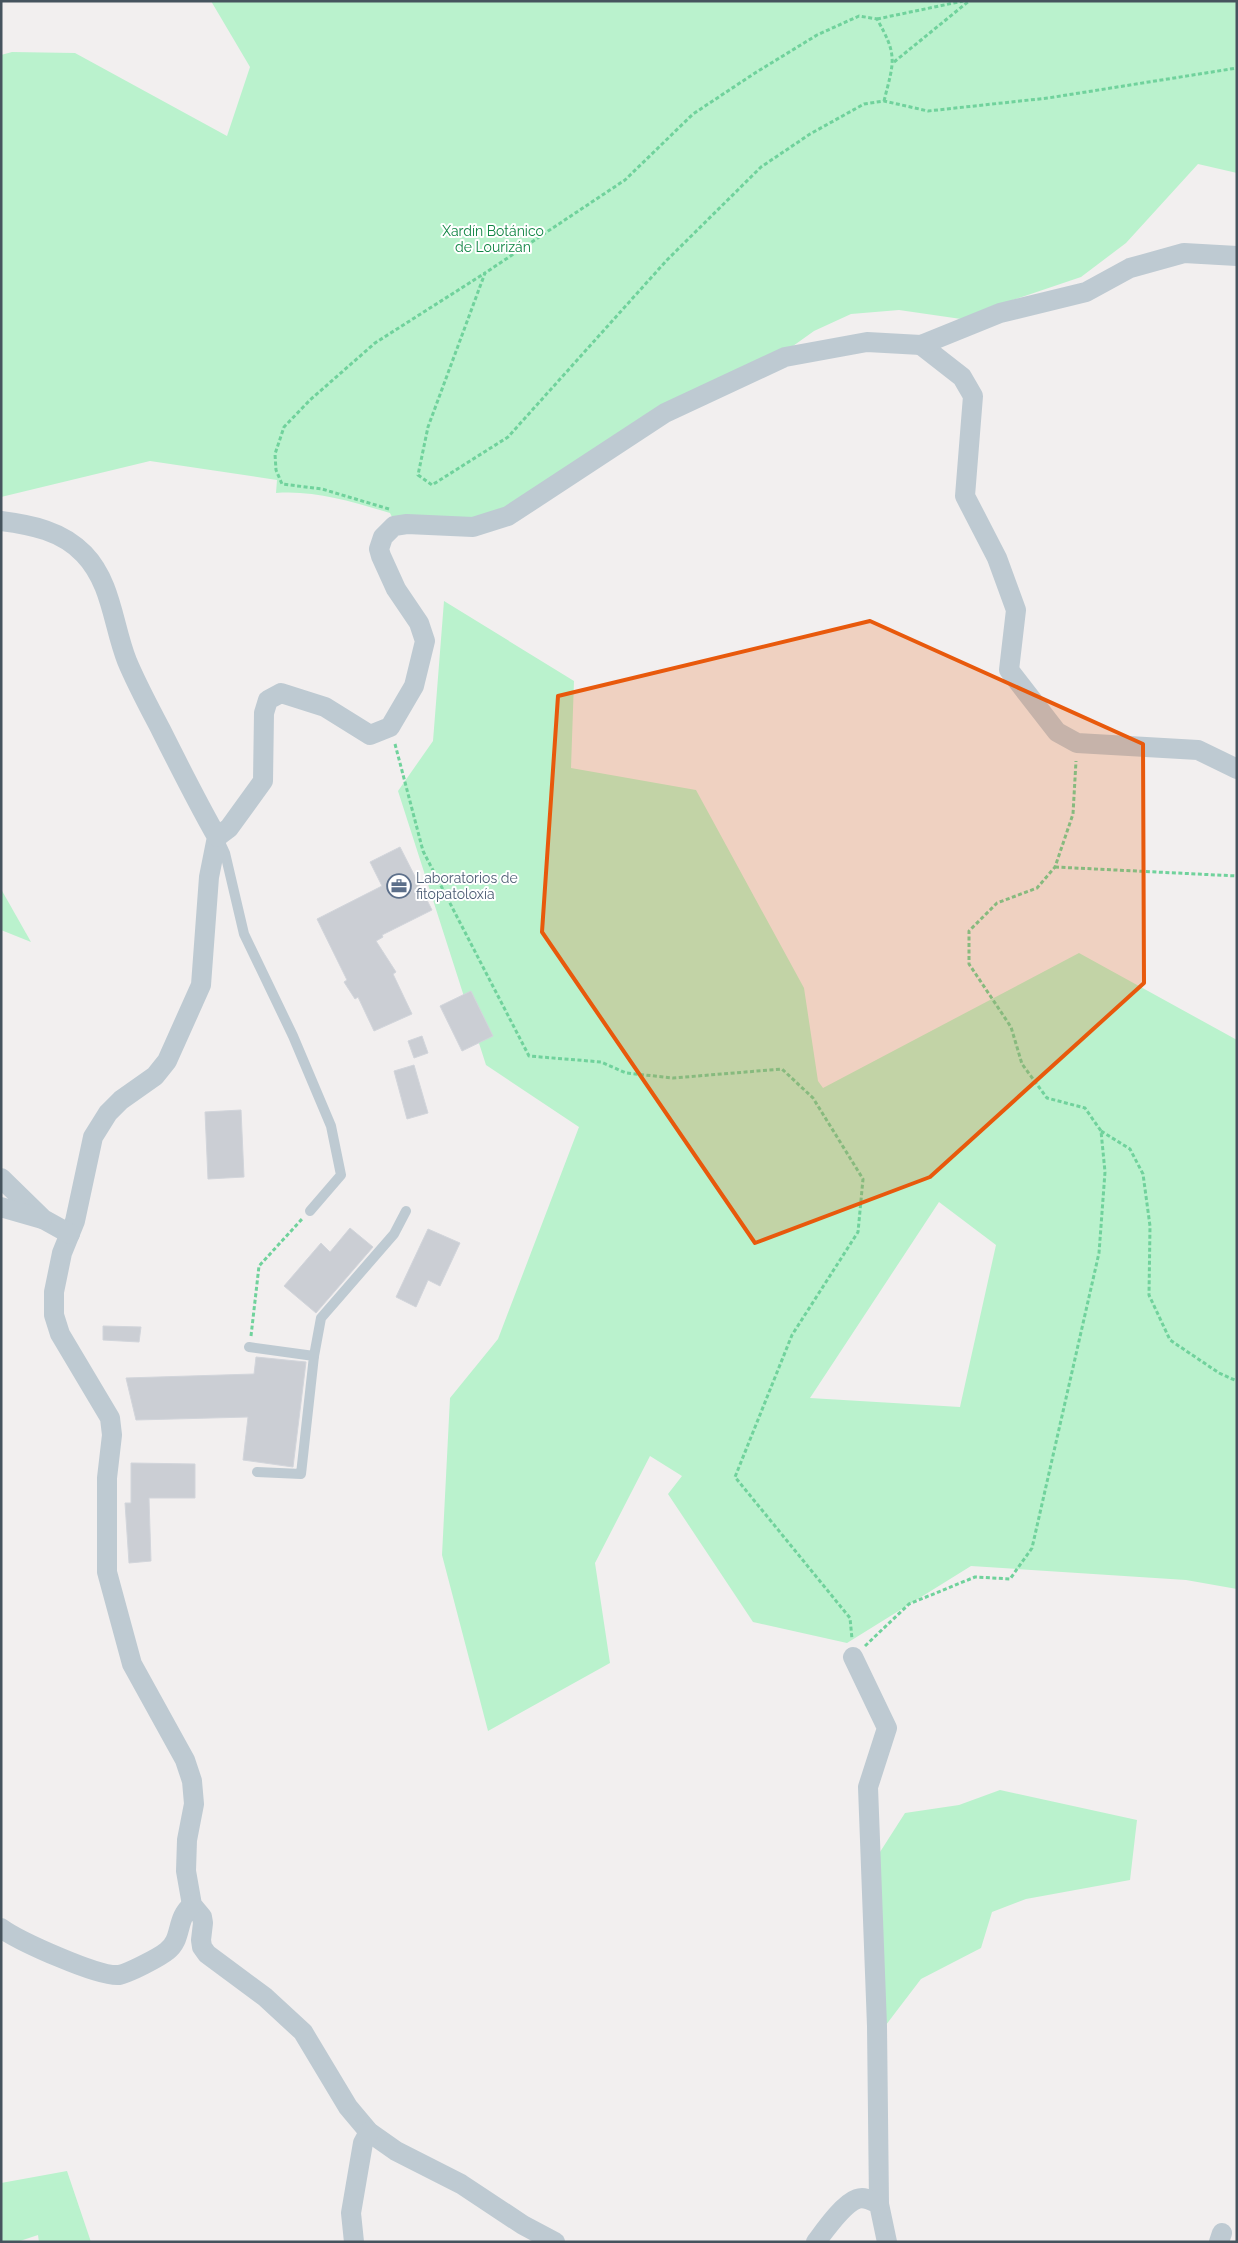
<svg xmlns="http://www.w3.org/2000/svg" width="1238" height="2243" font-family="Raleway,sans-serif">
<style>
.green{fill:#baf2cd;fill-rule:evenodd}
.building{fill:#cbced4;stroke:#d2d5db}
.lines{fill:none;stroke-linecap:round;stroke-linejoin:round}
.path{stroke:#70d29c;stroke-width:3;stroke-dasharray:4 2.5;stroke-linecap:butt}
.service{stroke:#becad2;stroke-width:10}
.minor{stroke:#becad2;stroke-width:20}
.marked{fill:#e8590c;fill-opacity:0.2;stroke:#e8590c;stroke-width:4;stroke-linejoin:round}
.labels{text-anchor:middle;stroke-width:4;stroke-linejoin:round;paint-order:stroke}
.park-label{font-size:14px;fill:#118544;stroke:#fff}
.service-label{font-size:14px;fill:#4e5e75;stroke:#fff;text-anchor:start}
</style>
<rect width="100%" height="100%" fill="#f2efef"/>
<g class="green">
<path d="M211,1H1237V173L1198,164L1126,243L1081,277L1001,304L968,320L899,310L851,314L814,331L772,361L539,492L470,525L394,521L390,513C353,502 315,490 276,493L277,480L150,461L1,497V55L12,52L75,53L227,136L250,67Z"/>
<path d="M444,601L574,681L571,768L696,790L804,988L818,1081L823,1088L1079,953L1237,1040V1589L1186,1580L971,1566L847,1643L753,1622L668,1494L682,1476L650,1456L595,1563L610,1663L488,1731L442,1555L450,1398L498,1339L579,1127L486,1065L398,791L433,741ZM939,1202L996,1245L960,1407L810,1398Z"/>
<polygon points="1,889 31,942 1,930"/>
<polygon points="1000,1790 1137,1820 1130,1880 1026,1899 992,1912 981,1948 921,1979 876,2038 880,1852 905,1813 959,1805"/>
<polygon points="67,2171 91,2242 39,2242 38,2235 17,2242 1,2242 1,2183"/>
</g>
<g class="building">
<polygon points="400,847 432,910 382,935 383,937 376,941 396,972 393,974 412,1014 374,1031 358,997 355,999 344,982 347,980 317,919 382,886 370,862"/>
<polygon points="471,991 493,1036 462,1051 440,1006"/>
<polygon points="422,1036 428,1053 414,1058 408,1041"/>
<polygon points="414,1065 428,1113 407,1119 394,1071"/>
<polygon points="241,1110 244,1177 208,1179 205,1112"/>
<polygon points="350,1228 373,1247 316,1313 284,1286 321,1243 330,1252"/>
<polygon points="428,1229 460,1243 440,1286 428,1280 416,1307 396,1297"/>
<polygon points="103,1326 141,1327 139,1342 103,1340"/>
<polygon points="256,1357 306,1362 293,1467 243,1460 248,1417 136,1420 126,1378 254,1374"/>
<polygon points="131,1463 195,1464 195,1498 149,1498 151,1561 129,1563 125,1503 131,1503"/>
</g>
<g class="lines">
<g class="path">
<polyline points="877,19 963,1"/>
<polyline points="894,62 969,1"/>
<path d="M884,101C894,61 898,56 877,19L859,16L817,35L755,73L693,114L625,180L485,273L428,427L418,475L432,485L508,437L667,260L761,167L810,134L864,104L884,101L928,111L1048,98L1237,68"/>
<polyline points="389,509 322,489 282,484 276,470 275,454 284,427 310,400 375,343 485,273"/>
<polyline points="395,744 423,851 529,1056 601,1062 626,1073 673,1078 782,1069 813,1098 863,1179 858,1232 792,1335 735,1477 850,1618 852,1639"/>
<polyline points="1055,867 1237,876"/>
<polyline points="1101,1131 1130,1149 1143,1174 1150,1226 1149,1295 1170,1340 1219,1373 1237,1381"/>
<polyline points="251,1336 259,1266 302,1219"/>
<polyline points="865,1646 909,1604 975,1577 1010,1579 1032,1548 1099,1253 1105,1172 1101,1131 1085,1108 1047,1098 1022,1064 1011,1027 969,964 969,931 997,903 1037,888 1055,867 1073,814 1076,761"/>
</g>
<g class="service">
<polyline points="219,840 225,853 244,934 293,1036 331,1126 341,1175 310,1211"/>
<polyline points="249,1347 314,1356 301,1474 257,1472"/>
<polyline points="314,1356 321,1318 394,1234 406,1211"/>
</g>
<g class="minor">
<polyline points="921,345 962,377 973,396 965,496 997,558 1016,610 1009,670 1057,732 1077,743 1198,750 1237,769"/>
<path d="M1,521C32,525 62,531 84,554C112,583 113,626 127,661C137,685 149,707 161,730C179,766 197,802 217,837L209,877L201,985L167,1061L155,1076L121,1100L108,1113L93,1137L75,1221L62,1253L54,1292V1315L60,1334L110,1418L112,1435L107,1478V1572L132,1664L185,1760L192,1781L194,1804L187,1840L186,1871L192,1905L202,1917L203,1923L201,1940L202,1947L207,1954L265,1997L303,2032L348,2107L369,2132L396,2151L461,2184L523,2225L555,2242"/>
<polyline points="217,837 229,828 263,781 264,713 268,700 281,693 325,707 370,735 390,727 414,686 425,641 419,623 396,589 381,556 379,549 383,537 394,526 407,524 473,527 508,516 665,413 785,357 867,342 921,345 1000,313 1086,292 1130,268 1184,253 1237,256"/>
<polyline points="1,1178 43,1219 70,1234"/>
<polyline points="1,1207 42,1219"/>
<polyline points="853,1657 887,1728 868,1787 877,2026 879,2204"/>
<path d="M1,1928C19,1941 98,1977 119,1975C127,1974 160,1957 167,1951C183,1939 175,1919 192,1905"/>
<polyline points="354,2242 351,2213 363,2143 369,2132"/>
<path d="M816,2242C825,2230 843,2204 857,2199C865,2196 872,2201 879,2204L887,2242"/>
<polyline points="1219,2242 1222,2233"/>
</g>
</g>
<path class="marked" d="M870,621L1143,744L1144,983L930,1177L755,1243L542,932L558,696Z"/>
<defs>
<g id="office-ring" transform="scale(1.25)"><circle r="9.5" fill="#fff" stroke="#5c6f8a" stroke-width="1.5"/><path d="M-6-3h4V-5.5h4V-3h4V5H-6ZM-1-4.5V-3h2v-1.5ZM-6 0V1H6V0Z" fill="#5c6f8a"/></g>
</defs>
<g fill-rule="evenodd">
<use href="#office-ring" x="399" y="886"/>
</g>
<g class="labels">
<g class="park-label">
<text x="493" y="236">Xardín Botánico<tspan x="493" dy="16">de Lourizán</tspan></text>
</g>
<g class="service-label">
<text x="416" y="883">Laboratorios de<tspan x="416" dy="16">fitopatoloxía</tspan></text>
</g>
</g>
<rect width="1238" height="2243" fill="none" stroke="#46545e" stroke-width="5"/>
</svg>
